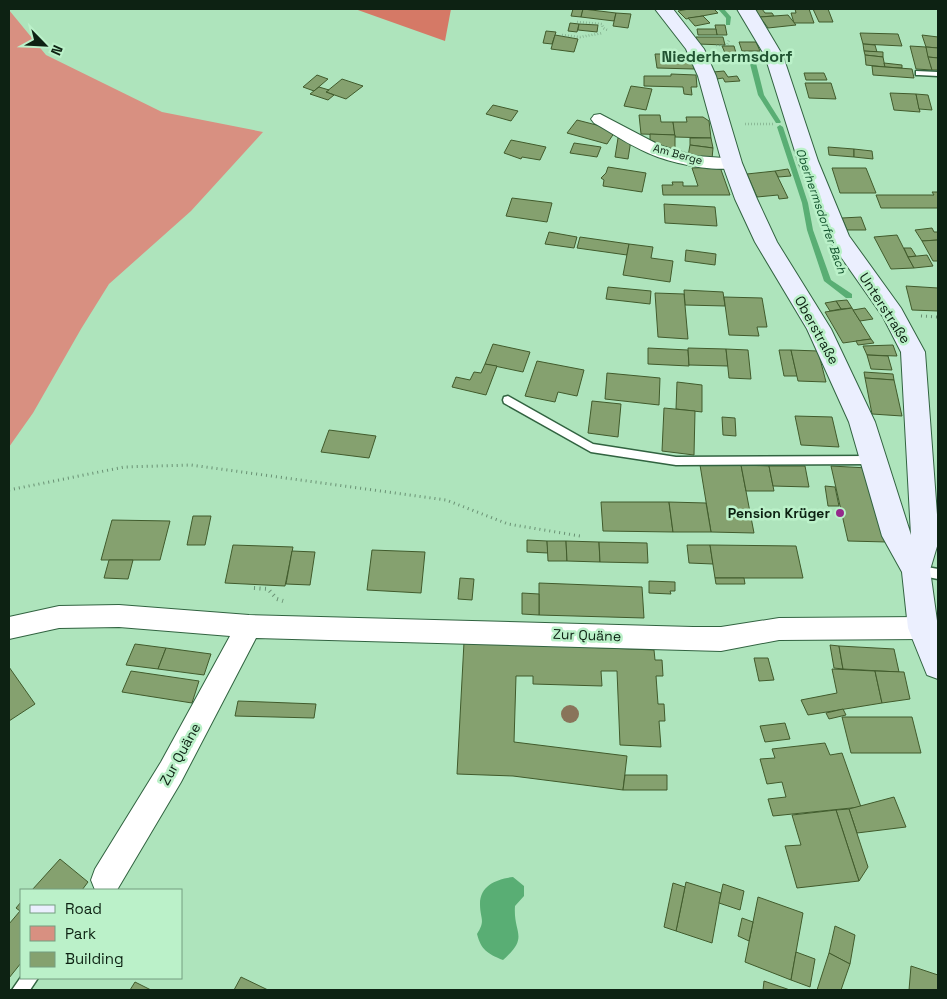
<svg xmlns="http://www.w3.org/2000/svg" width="947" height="999" font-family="'Space Grotesk',sans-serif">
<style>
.green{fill:#d89081}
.forest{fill:#d57966}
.water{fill:#59ae74}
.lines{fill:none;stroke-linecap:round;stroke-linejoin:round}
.stream{fill:#59ae74;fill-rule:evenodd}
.building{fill:#85a16f;stroke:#415b2c}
.lane-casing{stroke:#316340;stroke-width:3}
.street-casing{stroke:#316340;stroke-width:2}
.secondary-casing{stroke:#316340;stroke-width:2}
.path-far2{stroke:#699073;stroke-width:2.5;stroke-dasharray:0.5 2.5;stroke-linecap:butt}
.path-far1{stroke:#699073;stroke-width:3;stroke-dasharray:1 4;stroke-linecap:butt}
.path{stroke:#699073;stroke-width:4;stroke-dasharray:1 4.5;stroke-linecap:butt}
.lane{fill:#fff;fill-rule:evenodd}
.street{fill:#fff;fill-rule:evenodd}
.secondary{fill:#ebeffe;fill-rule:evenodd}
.tree{fill:#89745a}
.poi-dot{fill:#95298b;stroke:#bbf1c9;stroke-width:2}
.labels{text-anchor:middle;stroke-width:5;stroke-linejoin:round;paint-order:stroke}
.far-street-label{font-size:11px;fill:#0d2213;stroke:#bbf1c9}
.far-water-label{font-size:12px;font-style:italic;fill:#0d4e28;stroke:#bbf1c9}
.street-label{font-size:14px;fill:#0d2213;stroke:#bbf1c9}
.poi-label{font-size:14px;font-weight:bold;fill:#0d2213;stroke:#bbf1c9;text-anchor:end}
.far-district-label{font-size:16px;font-weight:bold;fill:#215332;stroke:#bbf1c9}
</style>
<rect width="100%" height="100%" fill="#aee4bc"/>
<polygon class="green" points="9,10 46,55 162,112 263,132 191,211 109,284 81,329 33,413 9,447"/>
<polygon class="forest" points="355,9 451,9 445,41"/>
<path class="water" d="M513,877L524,886V896L515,906C513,934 530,936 503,960C488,954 481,950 477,934C486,920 480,919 480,904C480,885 497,879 513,877Z"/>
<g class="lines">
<g class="stream">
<polygon points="718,9 724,9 731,17 730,25 726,25 726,18"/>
<polygon points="739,52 743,52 756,63 764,95 781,122 780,123 776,123 758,95 750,64 739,54"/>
<polygon points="780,125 783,127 808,203 813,230 831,280 852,294 852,298 846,298 824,281 807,230 802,203 777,127"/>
</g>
</g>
<g class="building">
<polygon points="573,9 583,9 581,17 571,16"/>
<polygon points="583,9 616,13 614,21 581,17"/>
<polygon points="689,9 714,9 718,13 686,19 678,11"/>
<polygon points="762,9 765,13 772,13 774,16 760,17 755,10"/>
<polygon points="795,9 809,9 814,23 794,23 791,13 796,13"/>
<polygon points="813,9 828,9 833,22 819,22"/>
<polygon points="616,13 631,14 628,28 613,26"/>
<polygon points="788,15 796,25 768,28 760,17"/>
<polygon points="703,16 710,23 695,26 688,18"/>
<polygon points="570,23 579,24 577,32 568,31"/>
<polygon points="579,24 598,25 597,32 578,30"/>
<polygon points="715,25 725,25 727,35 717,35"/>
<polygon points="697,29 716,29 717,35 698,35"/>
<polygon points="546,31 556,32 552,44 543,43"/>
<polygon points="860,33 898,34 902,46 863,44"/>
<polygon points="555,35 578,39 574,52 551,49"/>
<polygon points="922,35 938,37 938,48 926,47"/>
<polygon points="696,37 723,37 725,45 698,44"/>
<polygon points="739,42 756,42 760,51 742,51"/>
<polygon points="863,44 875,45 877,52 864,51"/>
<polygon points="722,46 734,46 736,53 725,53"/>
<polygon points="910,46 926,47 932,70 916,69"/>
<polygon points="926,47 938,48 938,58 928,57"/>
<polygon points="864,51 883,52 883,57 865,55"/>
<polygon points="655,54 678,54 678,57 692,57 694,69 657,68"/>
<polygon points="865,55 883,57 885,67 866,65"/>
<polygon points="928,57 938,58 938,70 932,70"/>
<polygon points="884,63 902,65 902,68 885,67"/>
<polygon points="872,66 912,69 914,78 873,75"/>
<polygon points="724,71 728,77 737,76 740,81 725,82 723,78 717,79 713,72"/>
<polygon points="804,73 824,73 827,80 806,80"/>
<polygon points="671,74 696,75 697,87 691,87 692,95 684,94 683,87 644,86 644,76 671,76"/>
<polygon points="317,75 328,79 314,91 303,87"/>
<polygon points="342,79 363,86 346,99 326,92"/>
<polygon points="805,83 831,83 836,99 809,98"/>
<polygon points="631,86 652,89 646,110 624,106"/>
<polygon points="319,87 329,90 326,92 334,95 328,100 310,94"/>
<polygon points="890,93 916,94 920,112 894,110"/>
<polygon points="916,94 928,95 932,110 919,109"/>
<polygon points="493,105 518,111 511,121 486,114"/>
<polygon points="639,115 660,115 661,122 673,122 675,135 641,134"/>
<polygon points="686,117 703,117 709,121 711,138 675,137 673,122 687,122"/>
<polygon points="577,120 616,130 607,144 567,133"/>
<polygon points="650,134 675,135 675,151 650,140"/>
<polygon points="618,138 631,140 628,159 615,157"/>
<polygon points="690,138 711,138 713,148 690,145"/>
<polygon points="511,140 546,147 540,160 522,157 521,159 504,153"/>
<polygon points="574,143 601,147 597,157 570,153"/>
<polygon points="690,145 713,148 712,159 688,156"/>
<polygon points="828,147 854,149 854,157 829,155"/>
<polygon points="854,149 872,151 873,159 854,157"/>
<polygon points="608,167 646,173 642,192 603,186 604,180 601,178 606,173"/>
<polygon points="720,167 730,195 663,195 662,185 673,185 672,182 683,182 683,186 698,186 692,168"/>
<polygon points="832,168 866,168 876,193 840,193"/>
<polygon points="788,169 791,176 778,177 775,171"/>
<polygon points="775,171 788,198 779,199 778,195 757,197 747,174"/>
<polygon points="932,192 938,192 938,208 881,208 876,195 934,195"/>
<polygon points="512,198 552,203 547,222 506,216"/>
<polygon points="664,204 715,207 717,226 665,223"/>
<polygon points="861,217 866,230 847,230 842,218"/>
<polygon points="932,228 934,232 938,232 938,240 922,241 915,230"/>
<polygon points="549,232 577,237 574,248 545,244"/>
<polygon points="897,235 908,257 914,268 891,269 874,237"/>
<polygon points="580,237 629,244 627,255 577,248"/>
<polygon points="938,240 938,261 933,261 922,241"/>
<polygon points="629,244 653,247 651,258 673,261 670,282 623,275"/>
<polygon points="904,248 911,248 916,256 908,257"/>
<polygon points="686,250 716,254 715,265 685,261"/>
<polygon points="927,255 933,266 914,268 908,257"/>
<polygon points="906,286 938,288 938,311 912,310"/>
<polygon points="608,287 651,291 650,304 606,299"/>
<polygon points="684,290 723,292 725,306 685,305"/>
<polygon points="655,293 684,294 688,339 658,337"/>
<polygon points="724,297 762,298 767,327 757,327 759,336 729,335"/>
<polygon points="847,300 852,308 841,309 836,301"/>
<polygon points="836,301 841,309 830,311 825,303"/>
<polygon points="852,308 860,321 871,339 843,343 825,312"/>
<polygon points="865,308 873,319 860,321 853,310"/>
<polygon points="871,339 874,343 858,345 856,341"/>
<polygon points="493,344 530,352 523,372 485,364"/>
<polygon points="893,345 897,356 867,355 863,346"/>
<polygon points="648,348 688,350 689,366 648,364"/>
<polygon points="688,348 726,349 728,366 689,365"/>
<polygon points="726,349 748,350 751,379 729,378"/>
<polygon points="779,350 791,350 797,376 784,376"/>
<polygon points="791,350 818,351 826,382 798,381"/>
<polygon points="867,355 888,356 892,370 871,369"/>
<polygon points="537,361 584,370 577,396 558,392 555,402 525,396"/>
<polygon points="485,364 497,366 486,395 452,387 456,377 470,380 474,372 481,373"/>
<polygon points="864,372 893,374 894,380 865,378"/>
<polygon points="607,373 660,378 659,405 605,399"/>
<polygon points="865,378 894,380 902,416 872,414"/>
<polygon points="677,382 702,385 702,412 676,409"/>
<polygon points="592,401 621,404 618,437 588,433"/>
<polygon points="664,408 695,411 694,455 662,451"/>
<polygon points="795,416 832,417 839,447 801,445"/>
<polygon points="722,417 735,418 736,436 723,435"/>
<polygon points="329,430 376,436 369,458 321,452"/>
<polygon points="700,465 741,465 754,533 711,532"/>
<polygon points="741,465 769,466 774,491 746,491"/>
<polygon points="769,466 805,466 809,487 773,486"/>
<polygon points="831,466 868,468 887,542 848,541"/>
<polygon points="825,486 835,487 839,506 828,506"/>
<polygon points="601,502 669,502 673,532 603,531"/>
<polygon points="669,502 706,503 711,532 673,532"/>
<polygon points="193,516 211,516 205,545 187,545"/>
<polygon points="112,520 170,521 160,560 101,560"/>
<polygon points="527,540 547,541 548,553 527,552"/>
<polygon points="547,541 566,541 567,561 548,561"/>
<polygon points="566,541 599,542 600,562 567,561"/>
<polygon points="599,542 647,543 648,563 600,562"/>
<polygon points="233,545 293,547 285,586 225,583"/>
<polygon points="687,545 710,545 713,564 689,563"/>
<polygon points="710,545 796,546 803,578 715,578"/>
<polygon points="372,550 425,552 421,593 367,590"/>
<polygon points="292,551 315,552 310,585 286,584"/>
<polygon points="109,560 133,560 128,579 104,578"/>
<polygon points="460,578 474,579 472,600 458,599"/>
<polygon points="715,578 744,578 745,584 716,584"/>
<polygon points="649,581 675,582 675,591 670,591 671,594 649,593"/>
<polygon points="539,583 642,587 644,618 539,615"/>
<polygon points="522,593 539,594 539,615 522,614"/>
<polygon points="464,642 654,650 655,660 662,660 663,676 656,676 658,704 664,704 665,721 659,721 661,747 620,745 617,671 601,671 602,686 533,684 533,676 516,676 514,742 627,756 623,790 513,776 457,774"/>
<polygon points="135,644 166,648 158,669 126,665"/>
<polygon points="830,645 839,646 843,669 834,668"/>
<polygon points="839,646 894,649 899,672 843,669"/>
<polygon points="166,648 211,654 204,675 158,669"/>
<polygon points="754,658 768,658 774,680 759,681"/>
<polygon points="9,667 35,704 9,721"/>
<polygon points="832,669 875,671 882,703 808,715 801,700 837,693"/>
<polygon points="131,671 199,681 192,703 122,692"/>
<polygon points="875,671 904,672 910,699 882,703"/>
<polygon points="238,701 316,704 314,718 235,716"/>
<polygon points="843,709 846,715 829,719 826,713"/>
<polygon points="842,717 912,717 921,753 851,753"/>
<polygon points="785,723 790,739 765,742 760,726"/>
<polygon points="825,743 830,755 842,753 861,807 773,816 768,799 786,797 782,782 767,784 760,759 775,758 772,749"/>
<polygon points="625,775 667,775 667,790 623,790"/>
<polygon points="894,797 906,827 857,833 849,809"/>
<polygon points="849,809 868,867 859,881 836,810"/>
<polygon points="836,810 859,881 797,888 785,846 801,845 792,815"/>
<polygon points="60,859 88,882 82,890 32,890"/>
<polygon points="686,882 721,893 712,943 676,931"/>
<polygon points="673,883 685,887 676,931 664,927"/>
<polygon points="723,884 744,891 740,910 719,903"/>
<polygon points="758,897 803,913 791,980 745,962"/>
<polygon points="21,902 21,963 9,978 9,924 20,911 16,908"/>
<polygon points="742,918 753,922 749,941 738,936"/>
<polygon points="835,926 855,935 850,964 829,953"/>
<polygon points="796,952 815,959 810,987 791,980"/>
<polygon points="829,953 850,964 841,990 817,990"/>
<polygon points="911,966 938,975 938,990 909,990"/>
<polygon points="241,977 268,990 234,990"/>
<polygon points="764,981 790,990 763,990"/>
<polygon points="135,982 151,990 130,990"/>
</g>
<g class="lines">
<g class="lane-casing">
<g id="lane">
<polygon points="916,71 938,72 938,76 919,75 916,75"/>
<polygon points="508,396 593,444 676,457 874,456 879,460 874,464 676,465 591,452 504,403 503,400 504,397"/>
<polygon points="916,565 938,569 938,579 912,574 910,570 912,566"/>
<polygon points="21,977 21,978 38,978 30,990 12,990"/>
</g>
</g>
<g class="street-casing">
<g id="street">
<path d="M600,114L661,146L696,156L738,159L741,163L738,167C715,173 670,163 648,153C629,145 612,133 594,123L591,119L594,115Z"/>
<polygon points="119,605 249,615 693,627 721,627 779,618 923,617 932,620 936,628 932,636 923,639 779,640 721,651 256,638 181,782 117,890 95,890 91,880 95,869 161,762 230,636 119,627 59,628 9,639 9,617 59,606"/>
</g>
</g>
<g class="secondary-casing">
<polygon id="secondary" points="655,9 673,9 704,49 716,76 742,163 757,199 777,242 831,329 875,422 911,535 901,352 883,317 827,237 798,161 765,56 737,9 755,9 783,56 818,161 849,236 901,308 925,352 938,528 938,543 930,570 938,628 938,679 927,675 908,628 902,572 882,536 849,422 807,329 755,242 735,199 722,163 698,76 686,49"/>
</g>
<g class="path-far2">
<polyline points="577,22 602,24 603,28 609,31"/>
<polyline points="562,35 580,37 603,33"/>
<polyline points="716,45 727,45 729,40"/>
<polyline points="745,124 774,124"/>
</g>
<g class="path-far1">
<polyline points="921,316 938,317"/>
<polyline points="9,490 124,467 191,465 446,500 508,524 580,536"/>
</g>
<polyline class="path" points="254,588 268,589 277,599 283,601"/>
<use href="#lane" class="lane"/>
<use href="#street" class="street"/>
<use href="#secondary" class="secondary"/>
</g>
<circle class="tree" cx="570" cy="714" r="9"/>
<circle class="poi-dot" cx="840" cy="513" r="5"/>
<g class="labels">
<g class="far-street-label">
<text transform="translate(678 154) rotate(15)" y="4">Am Berge</text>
</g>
<g class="far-water-label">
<text transform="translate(821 211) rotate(71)" y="4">Oberhermsdorfer Bach</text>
</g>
<g class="street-label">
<text transform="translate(885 308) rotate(57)" y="5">Unterstraße</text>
<text transform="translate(817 330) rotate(61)" y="5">Oberstraße</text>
<text transform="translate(587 635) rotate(2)" y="5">Zur Quäne</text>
<text transform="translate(180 754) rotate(-61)" y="5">Zur Quäne</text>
</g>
<g class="poi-label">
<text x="830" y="518">Pension Krüger</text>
</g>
<g class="far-district-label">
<text x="727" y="62">Niederhermsdorf</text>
</g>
</g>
<rect width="947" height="999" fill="none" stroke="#0d2213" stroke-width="20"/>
<rect x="20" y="889" width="162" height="90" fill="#bbf1c9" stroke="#759e80"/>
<rect x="30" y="905" width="25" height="8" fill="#ebeffe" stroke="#759e80"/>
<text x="65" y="914" font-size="15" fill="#0d2213">Road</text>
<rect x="30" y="926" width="25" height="15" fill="#d89081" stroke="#759e80"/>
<text x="65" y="939" font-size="15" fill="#0d2213">Park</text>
<rect x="30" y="952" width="25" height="15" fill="#85a16f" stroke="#759e80"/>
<text x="65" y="964" font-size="15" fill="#0d2213">Building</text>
<g transform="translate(45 45) rotate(114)" stroke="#bbf1c9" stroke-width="4" paint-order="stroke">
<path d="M0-4L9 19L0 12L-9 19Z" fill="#0d2213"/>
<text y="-8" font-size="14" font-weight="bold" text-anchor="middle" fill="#0d2213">N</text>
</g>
</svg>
